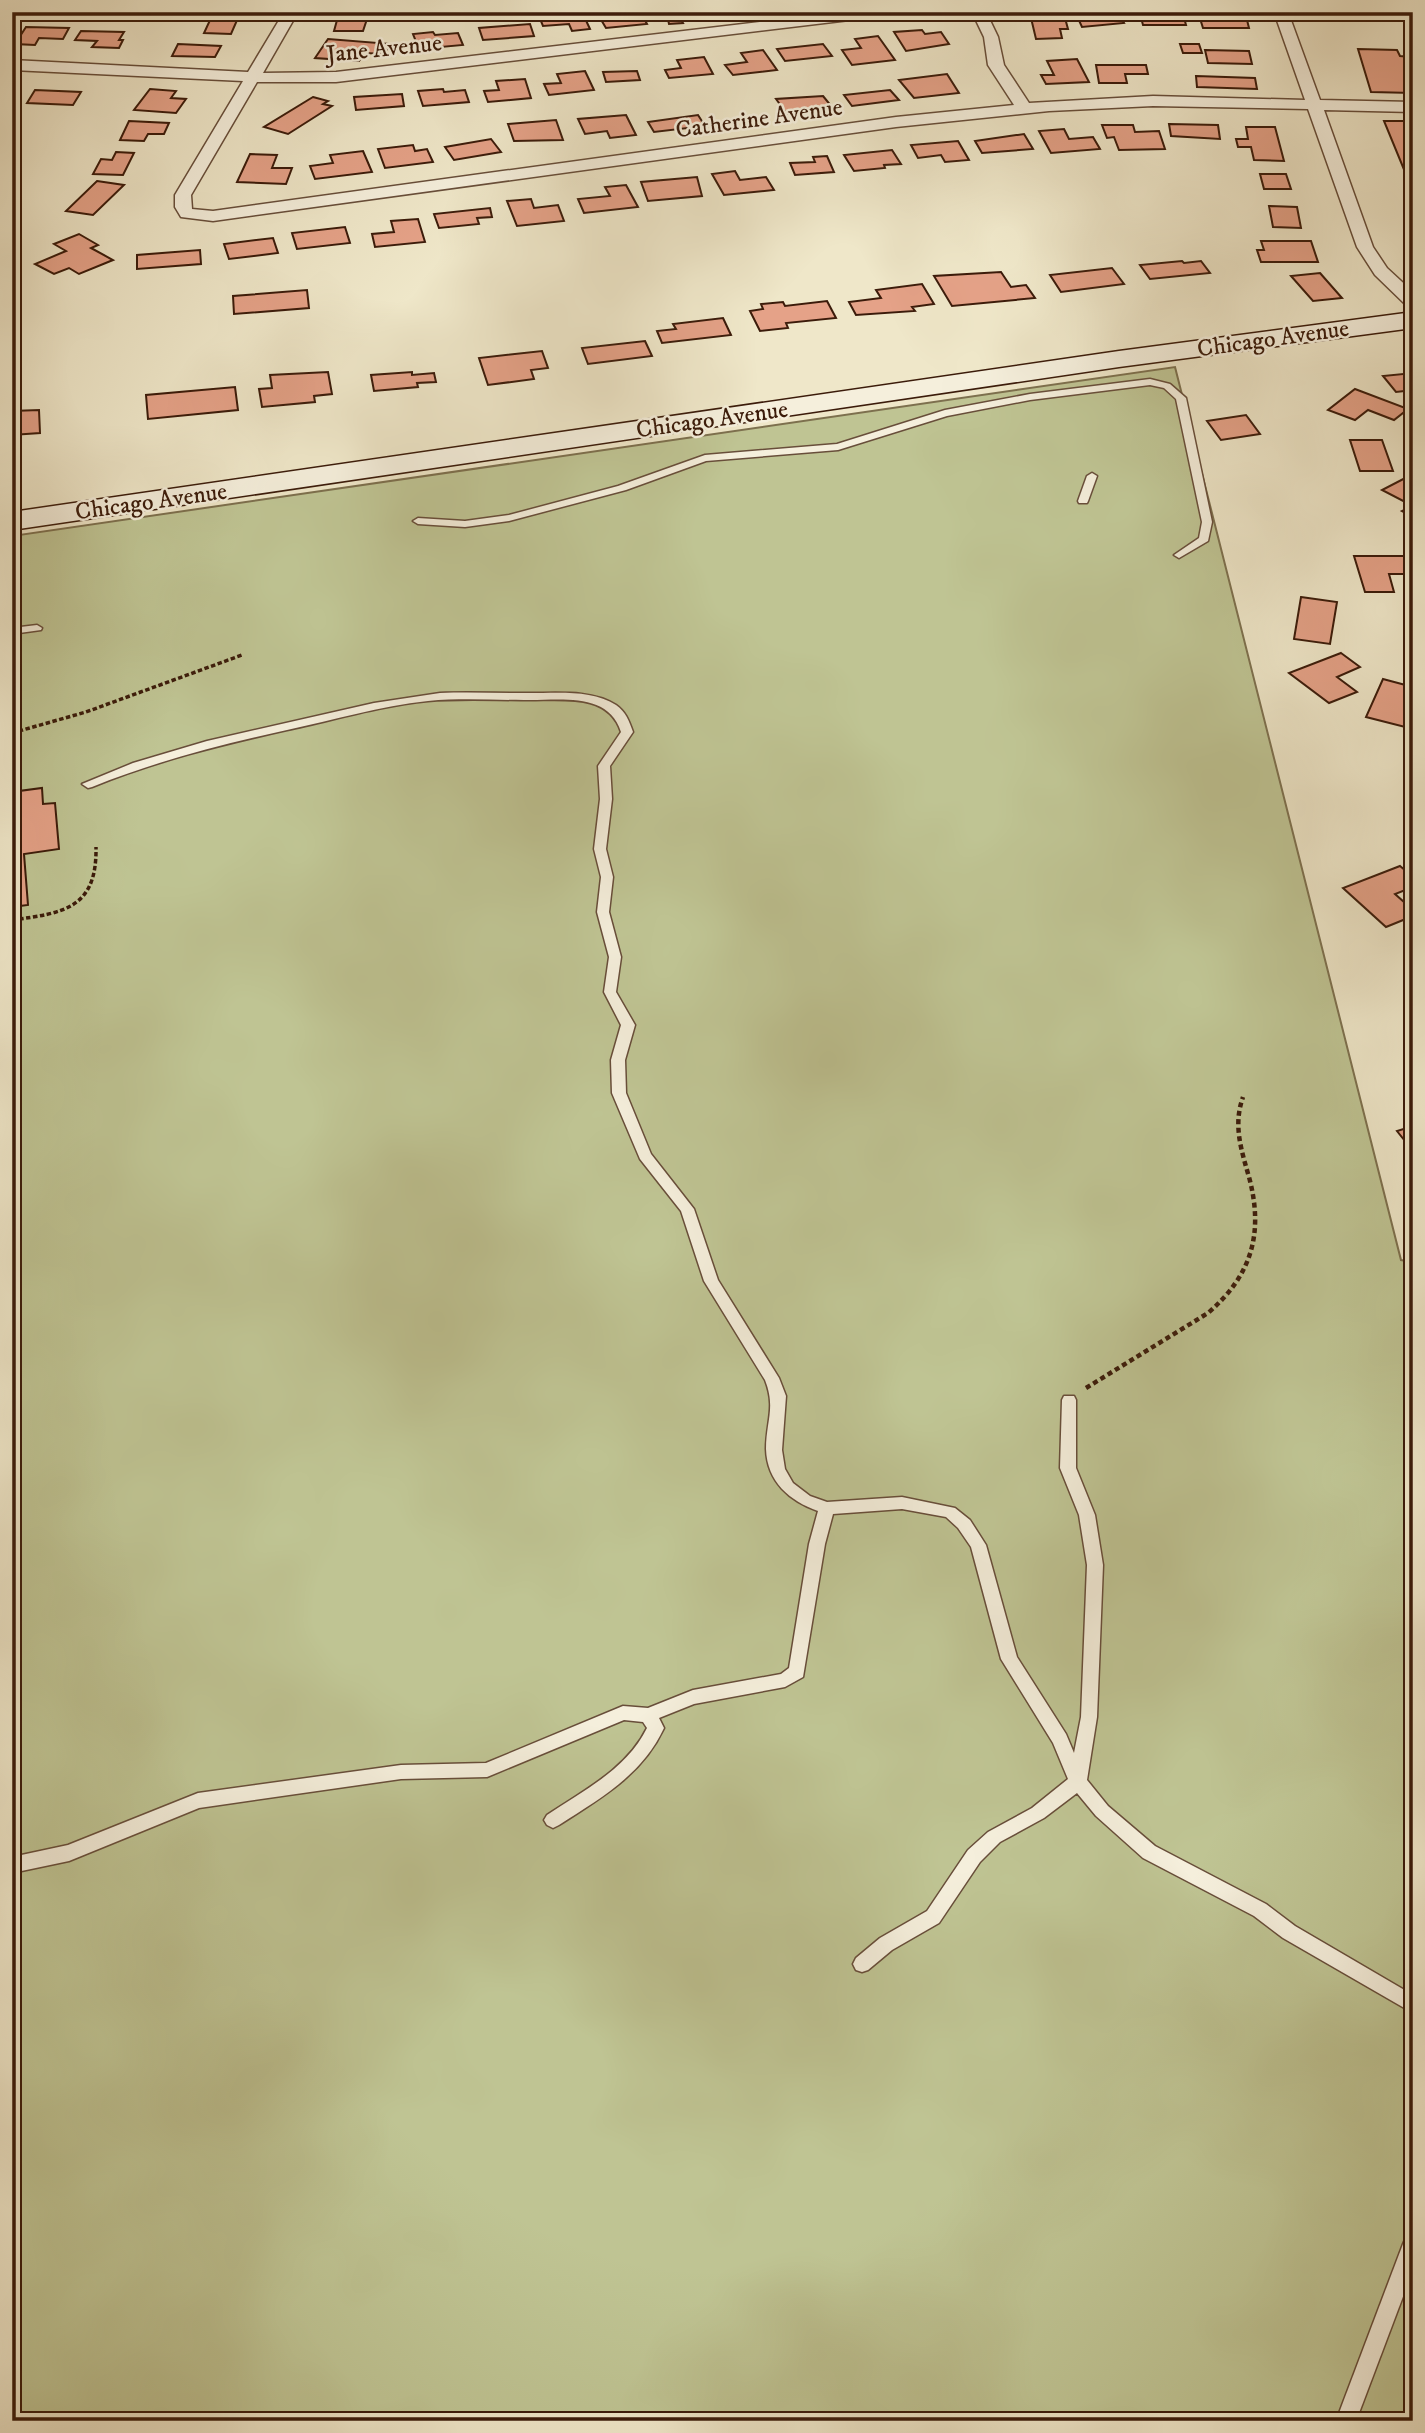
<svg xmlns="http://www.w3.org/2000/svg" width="1425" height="2433" font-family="'IM FELL DW Pica',serif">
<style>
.green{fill:#bfc493;stroke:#7d704e;stroke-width:2}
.building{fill:#e5a288;stroke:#3b1b0a;stroke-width:2}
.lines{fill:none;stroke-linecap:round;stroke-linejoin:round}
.lane-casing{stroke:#684e3a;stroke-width:3}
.street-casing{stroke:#684e3a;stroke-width:3}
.secondary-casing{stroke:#3b1b0a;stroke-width:3}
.path-far1{stroke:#3b1b0a;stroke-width:3.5;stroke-dasharray:4.5 2.5;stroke-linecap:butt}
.path{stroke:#3b1b0a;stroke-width:4.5;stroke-dasharray:5 3.5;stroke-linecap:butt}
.lane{fill:#f5efdc;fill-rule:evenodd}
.street{fill:#f5efdc;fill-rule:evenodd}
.secondary{fill:#f5efdc;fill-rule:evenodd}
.labels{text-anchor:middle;stroke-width:5;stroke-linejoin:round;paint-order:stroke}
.far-street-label{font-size:24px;fill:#3b1b0a;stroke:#f5efdc}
</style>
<rect width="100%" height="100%" fill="#efe7c9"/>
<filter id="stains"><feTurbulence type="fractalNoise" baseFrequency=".00286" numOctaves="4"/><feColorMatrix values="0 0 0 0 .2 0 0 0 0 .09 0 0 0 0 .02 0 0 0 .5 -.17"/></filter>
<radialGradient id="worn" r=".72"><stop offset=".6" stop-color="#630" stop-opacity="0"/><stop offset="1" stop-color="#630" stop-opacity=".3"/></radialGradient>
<polygon class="green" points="1175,367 1401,1260 1413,1262 1413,2421 12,2421 12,536"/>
<g class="building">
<polygon points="582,12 590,29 572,31 569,24 543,26 538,14"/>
<polygon points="659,12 697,12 698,14 679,16 683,23 669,24 667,15 661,15"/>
<polygon points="1198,12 1224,12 1227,20 1247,20 1249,28 1203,28"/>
<polygon points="339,13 360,13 358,19 367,19 363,31 334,31"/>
<polygon points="641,13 647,24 606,28 600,18"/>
<polygon points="1118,13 1124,23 1082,27 1076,14"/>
<polygon points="1140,14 1183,14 1186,25 1143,25"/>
<polygon points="211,18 238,18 231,34 204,33"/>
<polygon points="1031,18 1065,18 1068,29 1060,29 1062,38 1036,39"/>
<polygon points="530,24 534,36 483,40 479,28"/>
<polygon points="26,27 69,28 63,39 39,38 35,45 15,44"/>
<polygon points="922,30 925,34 941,32 949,44 906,51 894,32"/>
<polygon points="81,31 124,32 119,40 123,40 119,48 92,47 97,41 75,40"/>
<polygon points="433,32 435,35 458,33 463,45 419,49 413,34"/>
<polygon points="878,36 895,60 852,65 842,50 861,48 855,39"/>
<polygon points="328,39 391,44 384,54 365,53 359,61 315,58"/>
<polygon points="178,44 221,46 215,57 172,56"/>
<polygon points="823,44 832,56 785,61 777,49"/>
<polygon points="1180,44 1199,44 1202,53 1183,53"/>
<polygon points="1358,49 1397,50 1400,56 1411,57 1413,65 1405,65 1406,70 1413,70 1413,78 1409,78 1413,84 1413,93 1371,92"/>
<polygon points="763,50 777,70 733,75 725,65 747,62 741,53"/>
<polygon points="1205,50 1249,51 1252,64 1208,63"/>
<polygon points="704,57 713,74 669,78 665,70 681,68 677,60"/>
<polygon points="1077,59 1089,82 1046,84 1041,75 1054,75 1047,61"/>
<polygon points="1096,65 1146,65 1148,74 1125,74 1127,83 1099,83"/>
<polygon points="585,71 594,90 549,95 544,84 561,83 557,74"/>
<polygon points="637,71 640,80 606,82 603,72"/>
<polygon points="947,74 959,93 914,98 899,80"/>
<polygon points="1196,76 1255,78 1257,89 1197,87"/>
<polygon points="525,79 531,98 488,102 484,91 499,90 496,81"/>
<polygon points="150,89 176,91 171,98 186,99 176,113 134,110"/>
<polygon points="443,89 444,92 465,90 469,102 423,106 418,91"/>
<polygon points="35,90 81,92 73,105 27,103"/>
<polygon points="890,90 899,100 852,106 844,95"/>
<polygon points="402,94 404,106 356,110 354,97"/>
<polygon points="823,96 832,107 787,114 776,99"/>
<polygon points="313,97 328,101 323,104 332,106 288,134 264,127"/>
<polygon points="626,115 636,135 610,138 607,131 585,134 578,119"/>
<polygon points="698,115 705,126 654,132 648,122"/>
<polygon points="556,120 563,140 514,141 508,124"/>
<polygon points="129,121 169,123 164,134 148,134 144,141 120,140"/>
<polygon points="1384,121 1413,121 1413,172 1405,172"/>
<polygon points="1169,124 1218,125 1220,139 1171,136"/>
<polygon points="1102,125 1133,125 1135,132 1159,131 1165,149 1119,150 1114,137 1107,138"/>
<polygon points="1246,127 1275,127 1284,161 1254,160 1251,147 1238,147 1236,139 1248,139"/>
<polygon points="1064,129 1069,139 1093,137 1100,149 1051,153 1039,131"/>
<polygon points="1024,134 1033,149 982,153 975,141"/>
<polygon points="491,139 501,152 454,160 445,147"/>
<polygon points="958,141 969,160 945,162 941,155 918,158 911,145"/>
<polygon points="413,145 415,151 427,149 433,162 385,168 378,149"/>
<polygon points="892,150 901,164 884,165 885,168 854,171 844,155"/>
<polygon points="363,151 372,172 315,179 310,166 333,163 330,155"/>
<polygon points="116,152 134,153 123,175 93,174 101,159 112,160"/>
<polygon points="250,154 277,155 272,168 292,168 286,184 237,182"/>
<polygon points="827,156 834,172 795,175 790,163 815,162 813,157"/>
<polygon points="735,171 740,180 766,177 774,190 724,195 712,174"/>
<polygon points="1260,174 1286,174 1291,189 1264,189"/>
<polygon points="697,177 702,196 648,201 641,182"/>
<polygon points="97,181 124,185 93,215 66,211"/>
<polygon points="626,185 638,207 584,213 578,199 610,196 605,187"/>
<polygon points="531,199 534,208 558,205 564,221 517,226 507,201"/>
<polygon points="1269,206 1297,207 1301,228 1273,227"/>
<polygon points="490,208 492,217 477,218 479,224 439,228 434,214"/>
<polygon points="418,219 425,242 375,247 372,234 394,232 391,221"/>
<polygon points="345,227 350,243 297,249 292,233"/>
<polygon points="79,234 98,245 91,248 113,260 79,274 69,268 54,274 35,264 66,251 54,244"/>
<polygon points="273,238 278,253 229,259 224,244"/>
<polygon points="1261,241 1311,241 1318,262 1261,262 1257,250 1264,250"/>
<polygon points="200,250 201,264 137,269 137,255"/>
<polygon points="1182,261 1184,263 1201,261 1210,273 1150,279 1140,265"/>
<polygon points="1112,268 1124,284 1061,292 1050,275"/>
<polygon points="1001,272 1011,287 1026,285 1035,298 952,306 934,276"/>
<polygon points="1320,273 1342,298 1313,301 1291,276"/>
<polygon points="922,284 934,304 912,307 915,311 856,315 849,302 881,298 876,290"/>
<polygon points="307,290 309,308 234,314 233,296"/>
<polygon points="827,301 836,318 786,323 788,328 760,331 750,311 763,309 761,304 783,302 785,306"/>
<polygon points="723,318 731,335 662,343 657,331 676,329 673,324"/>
<polygon points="645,341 652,356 588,364 582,348"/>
<polygon points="542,351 548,368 531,370 534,379 488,385 479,358"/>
<polygon points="328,372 332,394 314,396 315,402 262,407 259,389 272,388 270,375"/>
<polygon points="412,372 412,375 434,373 436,382 417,383 418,387 374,391 371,375"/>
<polygon points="1413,373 1413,390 1396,392 1383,376"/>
<polygon points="235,387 238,410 148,419 146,395"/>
<polygon points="1355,389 1408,409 1394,420 1368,410 1355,420 1328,410"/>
<polygon points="39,410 40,433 12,435 12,411"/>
<polygon points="1246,415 1260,434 1221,440 1207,421"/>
<polygon points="1350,440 1382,440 1393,471 1360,471"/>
<polygon points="1413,474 1413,517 1402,511 1413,506 1382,490"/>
<polygon points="1354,556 1411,556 1413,574 1389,574 1394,592 1365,592"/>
<polygon points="1301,597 1337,602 1330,644 1294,639"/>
<polygon points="1341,653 1360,667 1337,677 1357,692 1329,703 1289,673"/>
<polygon points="1383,679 1413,687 1410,706 1413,707 1413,729 1366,717"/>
<polygon points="42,788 43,804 55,803 59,849 24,854 28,905 12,907 12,792"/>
<polygon points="1400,866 1413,877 1413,887 1395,894 1413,910 1413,916 1386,927 1343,888"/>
<polygon points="1413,1126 1413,1151 1397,1131"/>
</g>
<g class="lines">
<g class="lane-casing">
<g id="lane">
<polygon points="1150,379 1170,384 1186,398 1212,522 1208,541 1179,558 1174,555 1199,538 1202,522 1176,399 1164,388 1150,385 1030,400 947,416 838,450 706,461 626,490 509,521 465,527 418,524 413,521 418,518 465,521 509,515 618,486 705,455 837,444 945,410 1030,394"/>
<polygon points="1092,473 1097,476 1088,501 1087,503 1079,503 1078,501 1087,476"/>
<polygon points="37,625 42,628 41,630 12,634 12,628"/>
<path d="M440,693C467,692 494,693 521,693C551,694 590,688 616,705C626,712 629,721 633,732L610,766L612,799L606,849L613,877L609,912L621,957L616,992L635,1025L625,1060L626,1093L651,1154L694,1209L718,1280L779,1378L786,1396L782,1450L785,1469L793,1483L810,1496L827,1502L902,1497L955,1508L970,1520L986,1545L1017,1657L1066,1734L1074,1753L1081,1717L1087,1565L1079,1515L1060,1468L1062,1400L1064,1396H1074L1076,1400V1468L1095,1515L1103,1565L1097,1717L1087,1780L1108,1806L1155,1846L1266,1904L1295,1926L1413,1995V2013L1283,1938L1254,1916L1143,1858L1096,1816L1077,1793L1044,1818L1000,1842L980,1862L939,1923L892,1950L868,1970L862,1972L856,1970L853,1964L856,1958L880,1938L927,1911L968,1850L988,1832L1032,1808L1068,1779L1053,1743L1001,1659L971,1547L958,1528L946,1517L902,1509L833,1514L825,1544L803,1677L785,1687L694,1704L659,1718L664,1728C642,1775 601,1798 559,1825L553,1828L547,1825L544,1820L547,1815C583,1791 627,1769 647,1728L643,1722L624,1720L487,1777L401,1779L199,1808L69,1861L12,1873V1857L68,1845L198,1793L401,1765L486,1763L623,1706L648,1708L693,1690L781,1674L789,1668L809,1544L818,1511C790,1501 767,1482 766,1449C766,1421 776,1408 765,1380L704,1281L681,1211L640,1159L612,1093L611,1060L621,1025L604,992L609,957L597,912L601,877L594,849L600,799L598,766L621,732C608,691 559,701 524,700C492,700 460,698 428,701C380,706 334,720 287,730C220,745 156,761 92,787L88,788L82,784L133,763L207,741L374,703Z"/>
<polygon points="1413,2234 1413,2270 1356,2421 1336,2421 1403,2244 1406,2237"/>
</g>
</g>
<g class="street-casing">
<polygon id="street" points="284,12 298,12 263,73 336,72 844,12 890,12 883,16 336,82 257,82 191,195 192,209 213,211 896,117 1014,105 988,65 984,37 972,12 986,12 998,37 1004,65 1029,103 1153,96 1305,100 1274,12 1288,12 1320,100 1413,102 1413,112 1324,110 1373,247 1387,268 1413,292 1413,307 1407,306 1375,275 1357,247 1308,109 1153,106 1049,111 896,127 213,221 181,217 175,207 175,195 243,81 12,70 12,60 248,72"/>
</g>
<g class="secondary-casing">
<polygon id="secondary" points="1413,312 1413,328 1119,367 12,530 12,512 1119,351"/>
</g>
<g class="path-far1">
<polyline points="12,733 86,712 242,655"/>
<path d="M12,920C65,913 97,908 96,847"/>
</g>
<path class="path" d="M1086,1388L1208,1313C1252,1275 1264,1233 1249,1177C1241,1149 1233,1125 1243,1097"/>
<use href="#lane" class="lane"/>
<use href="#street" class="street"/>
<use href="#secondary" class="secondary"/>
</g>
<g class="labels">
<g class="far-street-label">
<text transform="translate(384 48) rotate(-6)" y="8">Jane Avenue</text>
<text transform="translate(759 118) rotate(-8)" y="8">Catherine Avenue</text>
<text transform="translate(1273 338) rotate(-8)" y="8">Chicago Avenue</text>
<text transform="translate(712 419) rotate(-8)" y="8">Chicago Avenue</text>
<text transform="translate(151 501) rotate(-8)" y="8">Chicago Avenue</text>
</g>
</g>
<rect width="1425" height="2433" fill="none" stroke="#efe7c9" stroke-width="42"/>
<rect x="14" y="14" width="1397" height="2405" fill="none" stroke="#3b1b0a" stroke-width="3.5"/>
<rect x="21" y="21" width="1383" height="2391" fill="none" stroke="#3b1b0a" stroke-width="2"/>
<rect width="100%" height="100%" filter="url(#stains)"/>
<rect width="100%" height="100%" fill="url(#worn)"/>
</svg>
